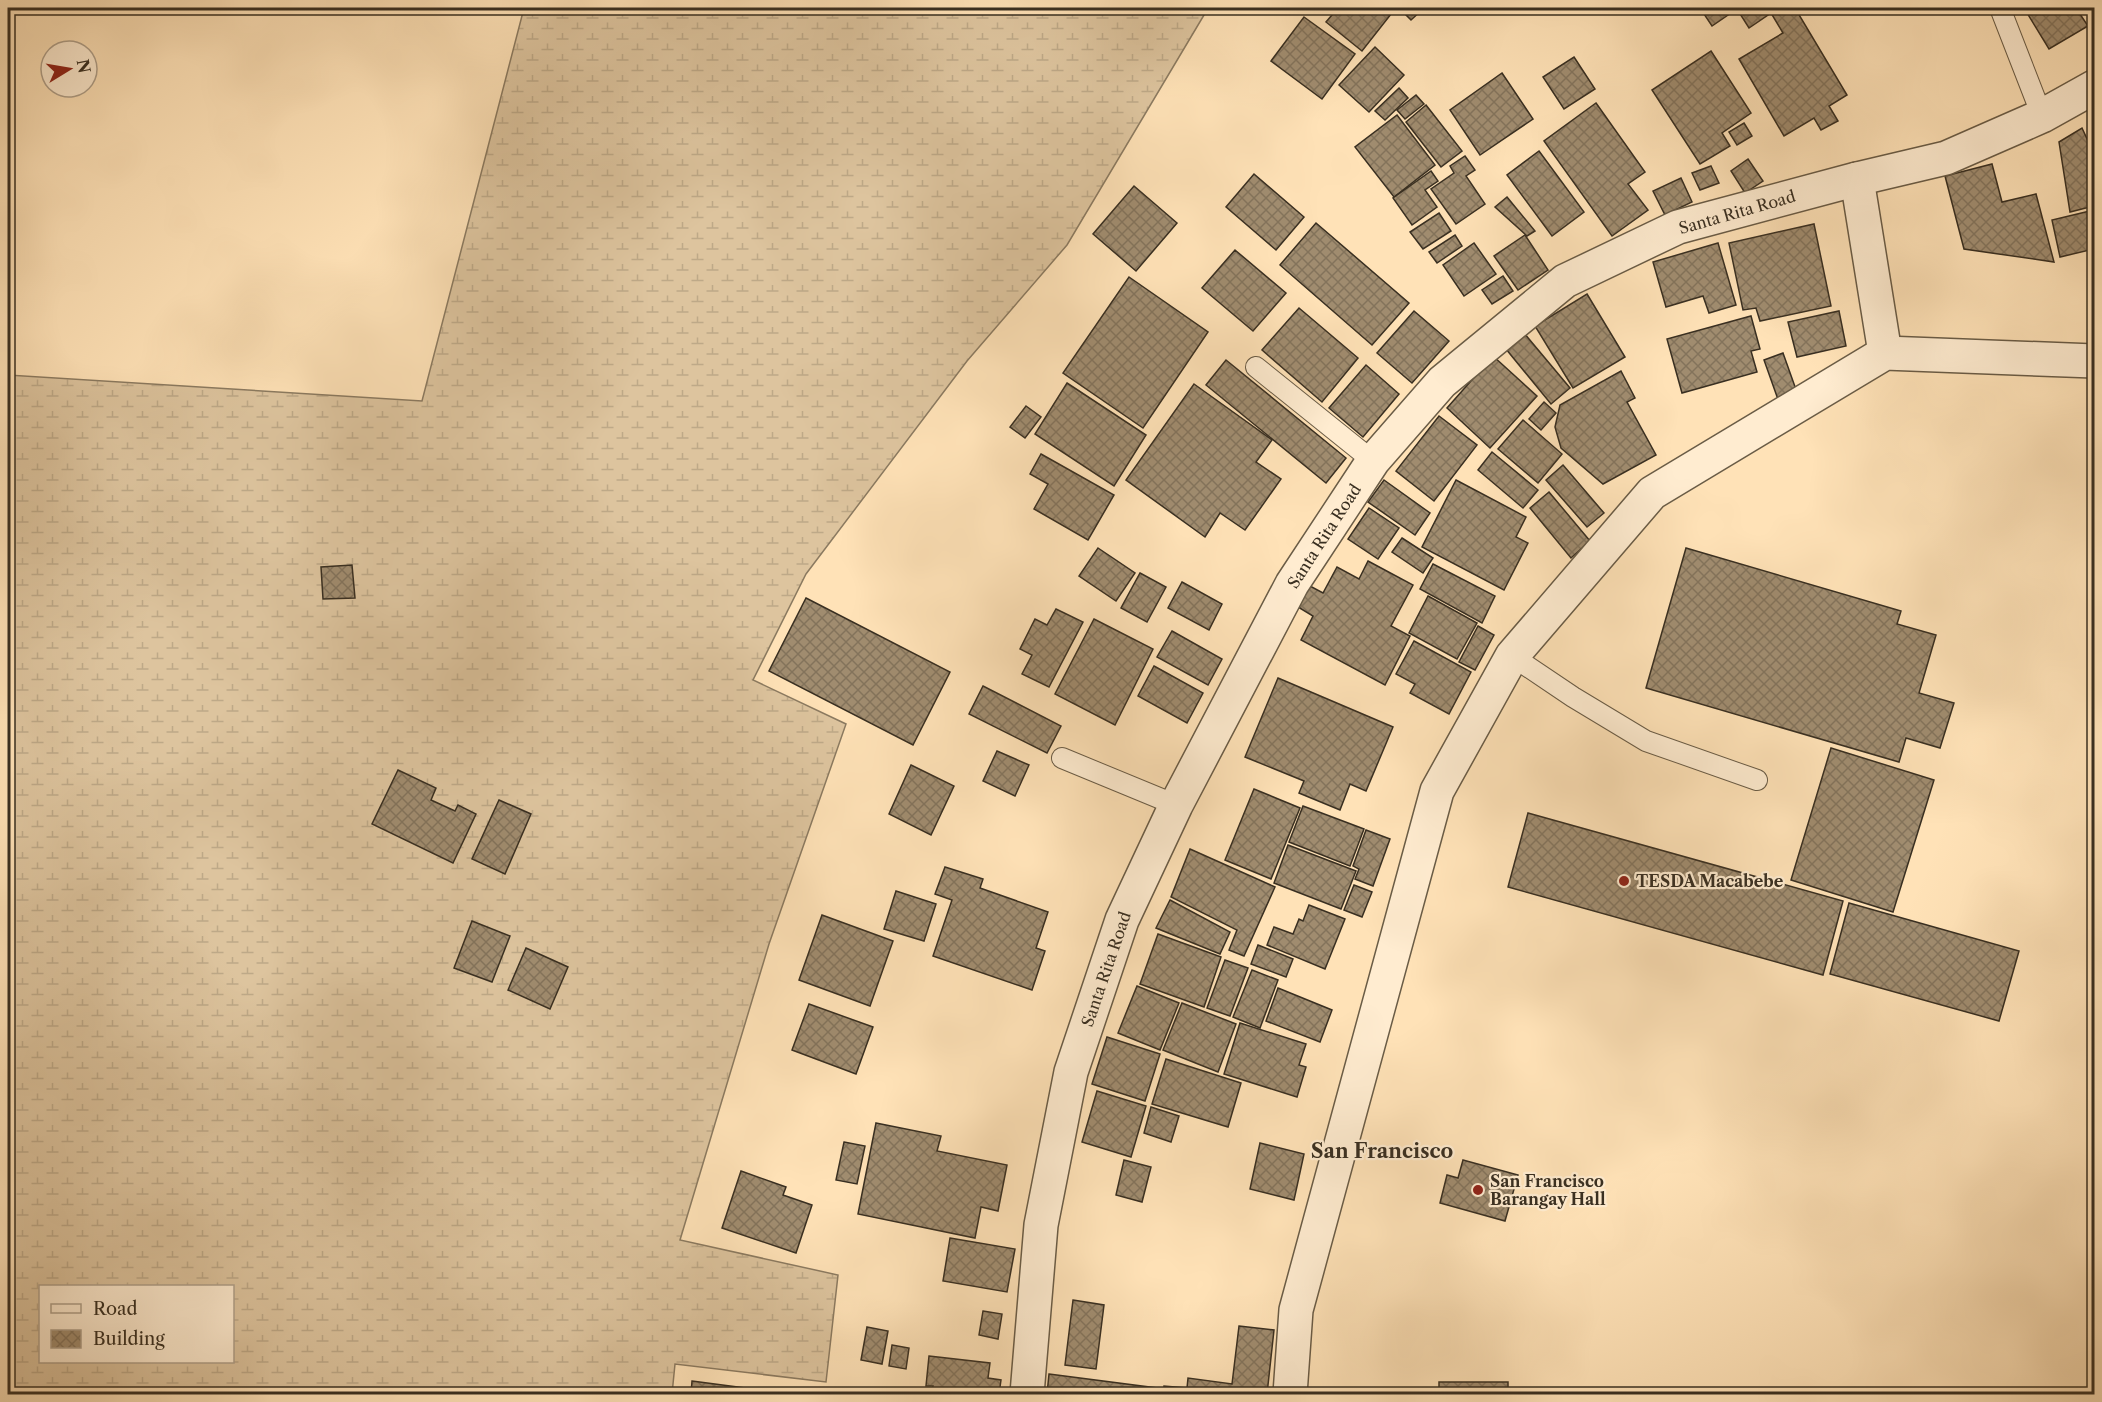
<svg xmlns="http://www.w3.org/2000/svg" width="2102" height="1402" font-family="'Libre Caslon Text',serif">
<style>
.wetland{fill:url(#wetland-marsh);stroke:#8b7a60;stroke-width:1.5;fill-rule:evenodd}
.building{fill:url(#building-cross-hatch);stroke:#392f21;stroke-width:1.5}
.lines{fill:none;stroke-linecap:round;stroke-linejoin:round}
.service-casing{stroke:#6a5c46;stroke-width:22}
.minor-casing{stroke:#6a5c46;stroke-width:36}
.tertiary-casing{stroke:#6a5c46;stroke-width:36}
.service{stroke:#ffecd0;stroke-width:20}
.minor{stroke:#ffecd0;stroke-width:33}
.tertiary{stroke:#ffecd0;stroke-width:33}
.poi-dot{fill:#8f2418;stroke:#ffecd0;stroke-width:2}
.labels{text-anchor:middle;stroke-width:4.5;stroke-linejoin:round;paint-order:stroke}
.street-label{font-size:16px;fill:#392f21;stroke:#ffecd0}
.poi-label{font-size:16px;font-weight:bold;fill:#392f21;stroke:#ffecd0;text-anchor:start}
.quarter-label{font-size:20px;font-weight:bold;fill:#392f21;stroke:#ffecd0}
</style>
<defs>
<pattern id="wetland-marsh" width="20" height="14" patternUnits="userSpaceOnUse" patternTransform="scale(1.5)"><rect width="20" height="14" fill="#ddc49e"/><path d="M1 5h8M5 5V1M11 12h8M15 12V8" fill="none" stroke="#bea988"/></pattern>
<pattern id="building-cross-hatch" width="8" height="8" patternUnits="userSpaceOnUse" patternTransform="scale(1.5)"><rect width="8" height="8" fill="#a08c6f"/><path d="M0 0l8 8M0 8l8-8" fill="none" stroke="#83735b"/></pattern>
</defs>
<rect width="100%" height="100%" fill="#ffe2b7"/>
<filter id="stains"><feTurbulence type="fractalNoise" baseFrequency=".00333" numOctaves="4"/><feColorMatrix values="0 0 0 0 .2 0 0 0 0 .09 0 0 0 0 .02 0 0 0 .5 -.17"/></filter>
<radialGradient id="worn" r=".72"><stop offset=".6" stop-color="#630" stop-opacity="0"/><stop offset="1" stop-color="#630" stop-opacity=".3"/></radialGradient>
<path class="wetland" d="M524,8H1192L1207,10L1067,245L967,361L806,574L753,680L846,724L769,944L680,1240L838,1275L826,1382L675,1364L672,1394H8V375L422,401ZM40,1286H232V1362H40Z"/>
<g class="building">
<polygon points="1338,8 1393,8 1395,9 1362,51 1326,22"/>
<polygon points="1399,8 1424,8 1411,20"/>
<polygon points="1700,8 1763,8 1768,15 1749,28 1737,9 1712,26"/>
<polygon points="1768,8 1795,8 1847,95 1829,106 1838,121 1821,130 1814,118 1784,136 1739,59 1783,33"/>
<polygon points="2024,8 2076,8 2088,26 2049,49"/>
<polygon points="1304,17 1355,54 1322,99 1271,61"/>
<polygon points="1375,47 1404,75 1369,112 1339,85"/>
<polygon points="1711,51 1751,113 1722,133 1730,146 1700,164 1652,90"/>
<polygon points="1574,57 1595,89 1564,109 1543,77"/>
<polygon points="1502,73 1533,119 1480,155 1450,110"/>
<polygon points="1399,88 1408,98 1385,120 1375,111"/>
<polygon points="1416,95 1424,104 1405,119 1397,110"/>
<polygon points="1596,103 1645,172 1628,184 1648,210 1612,236 1544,141"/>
<polygon points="1426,105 1462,151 1441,167 1406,122"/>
<polygon points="1397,115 1435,165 1394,197 1355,147"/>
<polygon points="1744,123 1752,136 1737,145 1729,132"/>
<polygon points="2082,128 2094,154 2094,206 2070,212 2059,142"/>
<polygon points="1539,151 1584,212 1552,236 1507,175"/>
<polygon points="1465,156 1475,170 1466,176 1485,204 1456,224 1431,189 1454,173 1450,166"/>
<polygon points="1748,159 1763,181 1745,193 1731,171"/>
<polygon points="1992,164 2002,202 2036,194 2054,262 1964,249 1945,176"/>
<polygon points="1711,166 1719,183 1700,190 1692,173"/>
<polygon points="1431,171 1438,181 1425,190 1437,207 1412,225 1393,198"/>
<polygon points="1254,174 1304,217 1276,250 1226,207"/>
<polygon points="1681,178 1692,202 1665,215 1653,191"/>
<polygon points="1134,186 1177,223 1136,271 1093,234"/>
<polygon points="1507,197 1535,231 1527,236 1495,207"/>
<polygon points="2094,210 2094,249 2060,257 2052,220"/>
<polygon points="1439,213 1451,231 1423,249 1410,232"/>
<polygon points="1316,223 1409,303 1372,345 1280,265"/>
<polygon points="1814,224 1831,306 1760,321 1756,308 1743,310 1729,243"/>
<polygon points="1455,235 1462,246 1437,263 1429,252"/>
<polygon points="1525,235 1548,270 1518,290 1494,256"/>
<polygon points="1474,243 1496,274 1464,296 1443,265"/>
<polygon points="1718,243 1736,305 1709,313 1703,296 1666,307 1653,262"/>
<polygon points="1235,250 1286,293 1253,331 1202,288"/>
<polygon points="1503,276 1513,291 1492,304 1482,290"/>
<polygon points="1129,277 1208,332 1143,428 1063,373"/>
<polygon points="1587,294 1625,357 1573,388 1535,326"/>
<polygon points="1299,308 1358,358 1322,402 1262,350"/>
<polygon points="1414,311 1449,341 1412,383 1377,353"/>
<polygon points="1839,311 1846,346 1797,357 1788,322"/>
<polygon points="1751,316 1760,349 1751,351 1757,372 1682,393 1667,339"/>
<polygon points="1524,333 1570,388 1551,404 1506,349"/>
<polygon points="1783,353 1799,398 1780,405 1764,360"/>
<polygon points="1493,356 1537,396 1490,448 1447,408"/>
<polygon points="1226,360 1346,458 1326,483 1206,385"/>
<polygon points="1366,365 1399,394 1363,437 1329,408"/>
<polygon points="1621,371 1635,398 1627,402 1656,455 1603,484 1561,448 1555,427 1560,405"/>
<polygon points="1067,383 1146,435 1114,486 1035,434"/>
<polygon points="1194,384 1272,440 1256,462 1281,479 1245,530 1220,513 1205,537 1126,480"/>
<polygon points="1544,402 1556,413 1541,430 1529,419"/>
<polygon points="1026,406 1041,417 1025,438 1010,427"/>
<polygon points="1439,416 1477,445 1434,501 1396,471"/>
<polygon points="1523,420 1562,454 1538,483 1498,449"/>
<polygon points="1492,452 1538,490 1523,508 1478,470"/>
<polygon points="1041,454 1114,495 1088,540 1034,509 1048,484 1030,474"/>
<polygon points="1563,465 1604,513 1587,527 1546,480"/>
<polygon points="1384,480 1430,513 1415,535 1368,502"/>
<polygon points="1456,480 1526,517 1516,537 1528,543 1504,590 1422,547"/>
<polygon points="1549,492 1590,541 1571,558 1530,508"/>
<polygon points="1369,508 1399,528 1378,559 1348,539"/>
<polygon points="1402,538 1433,558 1423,573 1392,552"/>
<polygon points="1098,548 1135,573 1116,601 1079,576"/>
<polygon points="1686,548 1901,611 1897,624 1936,635 1919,693 1954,703 1940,748 1906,738 1899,762 1646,688"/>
<polygon points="1368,561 1413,585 1391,626 1410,636 1385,685 1301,640 1313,616 1298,607 1310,586 1323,593 1337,567 1359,579"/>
<polygon points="1433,564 1495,596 1482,623 1420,589"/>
<polygon points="352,565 355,598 323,599 321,567"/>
<polygon points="1140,573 1166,587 1147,622 1121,608"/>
<polygon points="1182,582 1222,604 1209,630 1168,608"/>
<polygon points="1428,596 1477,623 1457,659 1409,633"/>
<polygon points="806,598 950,672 913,745 769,671"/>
<polygon points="1056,609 1083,622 1049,687 1022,674 1032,655 1020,649 1035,619 1047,625"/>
<polygon points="1094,619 1153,649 1115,725 1055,694"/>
<polygon points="1478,626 1494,635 1475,670 1459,662"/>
<polygon points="1172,631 1222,659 1208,685 1157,657"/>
<polygon points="1414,641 1471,672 1449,714 1410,693 1415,684 1396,674"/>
<polygon points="1154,666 1203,693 1187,723 1138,696"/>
<polygon points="1278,678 1393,727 1366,791 1350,784 1340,810 1299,793 1304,781 1245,757"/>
<polygon points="983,686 1061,726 1047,753 969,714"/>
<polygon points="1831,748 1934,780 1893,912 1791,880"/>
<polygon points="997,751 1029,765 1015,796 983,781"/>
<polygon points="911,765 954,786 931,835 889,814"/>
<polygon points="398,770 436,788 431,800 455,811 458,805 476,814 453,863 372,824"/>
<polygon points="1254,789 1300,808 1271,879 1225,860"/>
<polygon points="499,800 531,814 505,874 472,859"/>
<polygon points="1303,806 1364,829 1350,866 1289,842"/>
<polygon points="1528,813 1843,901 1823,975 1508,887"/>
<polygon points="1366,830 1390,839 1373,886 1355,879 1359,869 1353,866"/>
<polygon points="1288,845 1356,871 1341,909 1274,883"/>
<polygon points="1190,849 1275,887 1244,956 1229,950 1237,930 1171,897"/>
<polygon points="945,867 983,879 980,888 1048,912 1036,948 1045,951 1032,990 933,956 952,900 935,894"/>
<polygon points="1354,885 1372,892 1362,917 1344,910"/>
<polygon points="896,891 936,904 924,941 884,929"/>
<polygon points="1170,900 1230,932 1220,954 1156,928"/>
<polygon points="1849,903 2019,951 1999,1021 1830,974"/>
<polygon points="1309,905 1345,919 1325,969 1267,945 1274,927 1293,934 1299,919 1303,921"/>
<polygon points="822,915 893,941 870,1006 799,980"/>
<polygon points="472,921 510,936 492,982 454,968"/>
<polygon points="1158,934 1221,957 1204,1007 1140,984"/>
<polygon points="1258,945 1293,959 1286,977 1251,964"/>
<polygon points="526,948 568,967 550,1009 508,990"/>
<polygon points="1225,960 1248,968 1230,1016 1207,1008"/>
<polygon points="1252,970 1278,980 1260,1028 1233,1017"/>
<polygon points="1137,986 1179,1003 1160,1050 1118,1033"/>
<polygon points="1278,988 1332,1010 1320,1042 1266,1021"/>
<polygon points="1182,1003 1236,1024 1218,1072 1163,1050"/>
<polygon points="809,1004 873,1027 856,1074 792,1050"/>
<polygon points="1240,1023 1306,1044 1299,1065 1306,1067 1297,1097 1224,1074"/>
<polygon points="1107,1037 1160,1054 1145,1101 1092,1084"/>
<polygon points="1166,1059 1241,1083 1228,1127 1152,1104"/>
<polygon points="1097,1091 1146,1106 1131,1157 1082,1142"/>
<polygon points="1151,1107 1179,1116 1171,1142 1144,1133"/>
<polygon points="876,1123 941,1136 937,1151 1007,1165 998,1211 981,1207 975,1238 858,1214"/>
<polygon points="844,1142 865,1146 857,1184 836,1180"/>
<polygon points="1260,1143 1304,1154 1294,1200 1250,1189"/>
<polygon points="1124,1160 1151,1167 1142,1202 1116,1195"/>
<polygon points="1463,1160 1518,1175 1505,1221 1440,1203 1447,1175 1458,1178"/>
<polygon points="741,1171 786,1187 783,1195 812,1205 796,1253 722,1228"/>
<polygon points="950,1238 1015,1249 1007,1292 943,1281"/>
<polygon points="1073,1300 1104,1305 1096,1369 1065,1365"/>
<polygon points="983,1311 1002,1314 998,1339 979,1335"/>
<polygon points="1239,1326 1274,1330 1267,1394 1163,1394 1164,1386 1187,1388 1188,1378 1232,1384"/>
<polygon points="867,1327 888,1331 882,1364 861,1360"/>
<polygon points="892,1345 909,1348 906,1369 889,1366"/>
<polygon points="929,1356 990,1363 988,1378 1001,1380 999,1394 932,1394 933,1386 926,1386"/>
<polygon points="1049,1374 1157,1388 1157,1394 1047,1394"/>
<polygon points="692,1381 760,1390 760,1394 691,1394"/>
<rect x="1439" y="1382" width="69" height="12"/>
</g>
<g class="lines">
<g class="service-casing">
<g id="service">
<polyline points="2000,8 2042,116"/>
<polyline points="1256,367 1373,461"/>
<polyline points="1512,656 1573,697 1646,741 1757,780"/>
<polyline points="1062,758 1176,805"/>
</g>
</g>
<g class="minor-casing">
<g id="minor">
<polyline points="1857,179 1885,353"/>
<polyline points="1290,1394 1296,1310 1437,791 1512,656 1652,493 1885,353 2094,361"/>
</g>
</g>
<g class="tertiary-casing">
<polyline id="tertiary" points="1027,1394 1041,1225 1071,1072 1122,920 1176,805 1292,584 1373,461 1442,382 1565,281 1678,227 1857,179 1946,158 2042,116 2094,87"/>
</g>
<use href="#service" class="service"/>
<use href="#minor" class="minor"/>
<use href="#tertiary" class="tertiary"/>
</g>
<g class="poi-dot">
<circle cx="1624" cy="881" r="6"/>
<circle cx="1478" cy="1190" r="6"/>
</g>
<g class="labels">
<g class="street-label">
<text transform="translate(1737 212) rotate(-16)" y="6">Santa Rita Road</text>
<text transform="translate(1324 536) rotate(-57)" y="6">Santa Rita Road</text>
<text transform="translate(1106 969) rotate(-71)" y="6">Santa Rita Road</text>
</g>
<g class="poi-label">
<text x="1636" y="887">TESDA Macabebe</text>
<text x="1490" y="1187">San Francisco<tspan x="1490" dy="18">Barangay Hall</tspan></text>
</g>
<g class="quarter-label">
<text x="1382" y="1158">San Francisco</text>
</g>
</g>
<rect width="2102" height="1402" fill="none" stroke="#ffe2b7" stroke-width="30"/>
<rect x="9" y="9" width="2084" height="1384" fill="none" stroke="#392f21" stroke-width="3"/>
<rect x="15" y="15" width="2072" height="1372" fill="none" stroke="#392f21" stroke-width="1.5"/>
<rect x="39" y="1285" width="195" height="78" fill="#ffecd0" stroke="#b0a08a" stroke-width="1.5"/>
<rect x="51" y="1304" width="30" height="9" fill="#ffecd0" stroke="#b0a08a" stroke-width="1.5"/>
<text x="93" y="1315" font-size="18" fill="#392f21">Road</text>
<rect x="51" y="1330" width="30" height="18" fill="url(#building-cross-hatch)" stroke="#b0a08a" stroke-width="1.5"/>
<text x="93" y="1345" font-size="18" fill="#392f21">Building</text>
<g transform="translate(69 69) rotate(79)"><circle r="28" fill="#ffecd0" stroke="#b0a08a" stroke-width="1.5"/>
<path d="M0-4.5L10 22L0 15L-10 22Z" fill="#8f2418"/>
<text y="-9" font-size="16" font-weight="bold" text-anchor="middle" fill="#392f21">N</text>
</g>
<rect width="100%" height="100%" filter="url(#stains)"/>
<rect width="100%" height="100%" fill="url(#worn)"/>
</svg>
